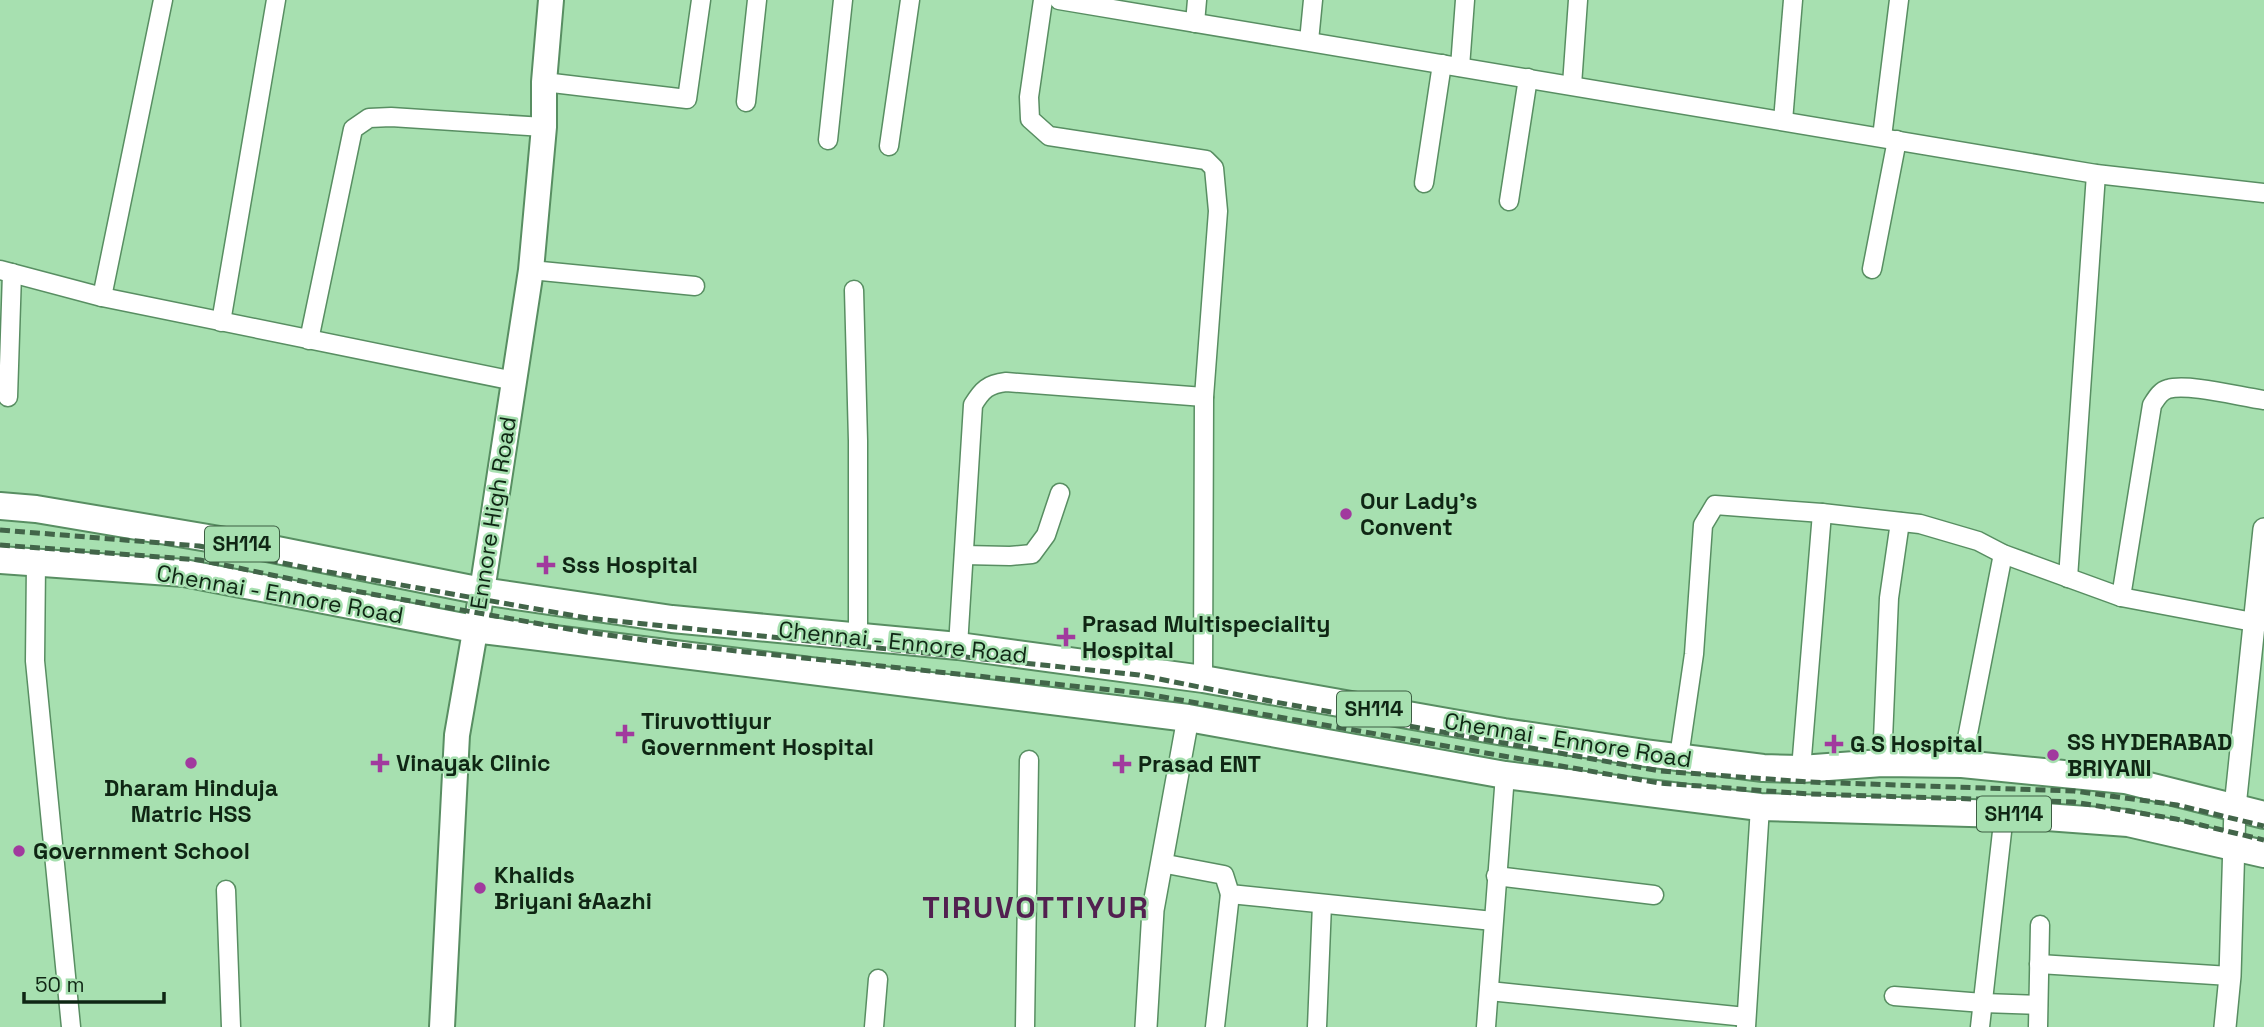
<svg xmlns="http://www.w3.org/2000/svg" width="2264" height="1027" font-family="'Space Grotesk',sans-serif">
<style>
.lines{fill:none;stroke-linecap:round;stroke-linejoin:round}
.minor-casing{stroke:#588e62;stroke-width:21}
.tertiary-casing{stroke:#588e62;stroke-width:24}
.secondary-casing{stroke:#588e62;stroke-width:28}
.primary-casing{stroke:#588e62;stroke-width:30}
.minor{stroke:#fff;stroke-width:18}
.tertiary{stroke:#fff;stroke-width:21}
.secondary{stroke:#fff;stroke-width:24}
.primary{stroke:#fff;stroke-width:26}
.rail{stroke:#426549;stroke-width:5;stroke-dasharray:10 5;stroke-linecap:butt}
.poi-dot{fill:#a13a9e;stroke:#a7e0b0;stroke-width:2.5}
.labels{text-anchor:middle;stroke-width:5;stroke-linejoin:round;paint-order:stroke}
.shield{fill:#a7e0b0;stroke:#3d5e43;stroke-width:2}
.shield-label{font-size:21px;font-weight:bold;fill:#0f2614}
.poi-label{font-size:23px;font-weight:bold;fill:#0f2614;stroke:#a7e0b0;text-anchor:start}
.street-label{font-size:23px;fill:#0f2614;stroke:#a7e0b0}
.district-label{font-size:30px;font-weight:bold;letter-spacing:2px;fill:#522050;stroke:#a7e0b0}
</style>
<rect width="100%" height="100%" fill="#a7e0b0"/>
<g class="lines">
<g class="minor-casing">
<g id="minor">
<polyline points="1043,0 1029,97 1030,119 1049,136 1206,160 1214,168 1218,211 1204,397 1203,679"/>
<polyline points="1059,0 2096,174 2264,193"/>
<polyline points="1195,23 1197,0"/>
<polyline points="1309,41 1313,0"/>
<polyline points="1460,67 1465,0"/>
<polyline points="544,82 687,99 701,0"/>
<polyline points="1572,85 1578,0"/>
<polyline points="746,102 757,0"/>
<polyline points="1783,121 1793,0"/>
<polyline points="1882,137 1899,0"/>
<polyline points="828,140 843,0"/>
<polyline points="889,146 910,0"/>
<polyline points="1424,183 1442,64"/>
<polyline points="1509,201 1528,78"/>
<polyline points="1872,269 1897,140"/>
<polyline points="0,270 102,297 514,381"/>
<polyline points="531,270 695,286"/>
<polyline points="854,290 858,441 858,636"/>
<polyline points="102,297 163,0"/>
<polyline points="221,322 276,0"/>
<polyline points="309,340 353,129 369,118 391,117 544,127"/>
<polyline points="8,397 12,273"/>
<polyline points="964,555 1010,556 1032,554 1046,535 1060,493"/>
<polyline points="36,563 35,661 71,1027"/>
<polyline points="2068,578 2096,174"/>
<path d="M2121,597L2152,405C2156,399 2160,391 2168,389C2188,383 2241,397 2264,400"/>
<path d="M958,646L973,405C982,390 988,384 1006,382L1204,397"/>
<polyline points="1679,757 1694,654 1703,525 1715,505 1822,513 1920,524 1978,541 2003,554 2121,597 2253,622"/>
<polyline points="1882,763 1889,598 1900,522"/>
<polyline points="1962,764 2003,554"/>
<polyline points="1801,769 1822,513"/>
<polyline points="1161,863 1224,875 1230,894 1493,921"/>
<polyline points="1496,876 1654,895"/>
<polyline points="226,890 231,1027"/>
<polyline points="2039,964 2230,976"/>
<polyline points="1489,991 1746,1017"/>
<polyline points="1894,996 1983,1003 2038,1005"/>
<polyline points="874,1027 878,979"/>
<polyline points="1025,1027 1029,760"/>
<polyline points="1215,1027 1230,894"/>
<polyline points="1317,1027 1322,904"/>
<polyline points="1486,1027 1505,775"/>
<polyline points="1746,1027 1760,807"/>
<polyline points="1980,1027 2004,814"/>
<polyline points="2038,1027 2040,925"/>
</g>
</g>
<g class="tertiary-casing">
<g id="tertiary">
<polyline points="1146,1027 1153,910 1188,718"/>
<polyline points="2225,1027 2230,976 2235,807 2264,529"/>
</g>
</g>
<g class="secondary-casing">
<polyline id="secondary" points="442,1027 457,735 482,591 531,270 544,127 544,82 551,0"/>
</g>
<g class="primary-casing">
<g id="primary">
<polyline points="0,506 36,509 267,548 482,591 672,619 958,646 1203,679 1504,732 1645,753 1763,768 1801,769 1882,763 1962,764 2125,780 2264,815"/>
<polyline points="0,560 184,573 474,629 1188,718 1505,775 1760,807 2004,814 2128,823 2264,854"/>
</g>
</g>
<use href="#minor" class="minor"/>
<use href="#tertiary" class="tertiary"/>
<use href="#secondary" class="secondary"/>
<use href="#primary" class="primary"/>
<g class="rail">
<polyline points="0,530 199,546 317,570 587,618 1139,675 1275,702 1660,771 1808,782 2074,791 2177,805 2264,826"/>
<polyline points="0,545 200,560 315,584 586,632 680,645 1140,693 1659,783 1809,794 2074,802 2176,819 2264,840"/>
</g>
</g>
<g class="poi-dot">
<circle cx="1346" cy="514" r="7"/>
<path d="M542.5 554.5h7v7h7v7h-7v7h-7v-7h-7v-7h7z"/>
<path d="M1062.5 626.5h7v7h7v7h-7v7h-7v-7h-7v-7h7z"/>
<path d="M621.5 723.5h7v7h7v7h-7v7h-7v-7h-7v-7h7z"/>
<path d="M1830.5 733.5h7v7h7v7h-7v7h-7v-7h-7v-7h7z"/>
<circle cx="2053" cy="755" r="7"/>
<circle cx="191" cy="763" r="7"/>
<path d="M376.5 752.5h7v7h7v7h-7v7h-7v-7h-7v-7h7z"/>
<path d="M1118.5 753.5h7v7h7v7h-7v7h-7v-7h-7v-7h7z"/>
<circle cx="19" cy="851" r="7"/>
<circle cx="480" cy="888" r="7"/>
</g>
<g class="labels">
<g class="shield">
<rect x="205" y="526.5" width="74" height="35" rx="5"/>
<rect x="1337" y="691.5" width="74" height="35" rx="5"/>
<rect x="1977" y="796.5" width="74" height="35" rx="5"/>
</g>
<g class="shield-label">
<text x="242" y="551">SH114</text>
<text x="1374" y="716">SH114</text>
<text x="2014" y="821">SH114</text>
</g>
<g class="poi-label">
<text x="1360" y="509">Our Lady's<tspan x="1360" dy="26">Convent</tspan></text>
<text x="562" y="573">Sss Hospital</text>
<text x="1082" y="632">Prasad Multispeciality<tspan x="1082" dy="26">Hospital</tspan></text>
<text x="641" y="729">Tiruvottiyur<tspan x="641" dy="26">Government Hospital</tspan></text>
<text x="2067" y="750">SS HYDERABAD<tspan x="2067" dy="26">BRIYANI</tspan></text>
<text x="1850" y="752">G S Hospital</text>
<text x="396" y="771">Vinayak Clinic</text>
<text x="1138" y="772">Prasad ENT</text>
<text x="191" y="796" text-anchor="middle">Dharam Hinduja<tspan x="191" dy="26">Matric HSS</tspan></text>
<text x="33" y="859">Government School</text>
<text x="494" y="883">Khalids<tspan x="494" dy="26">Briyani &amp;Aazhi</tspan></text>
</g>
<g class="street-label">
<text transform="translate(493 513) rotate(-81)" y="8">Ennore High Road</text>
<text transform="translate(280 594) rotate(10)" y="8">Chennai - Ennore Road</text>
<text transform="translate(903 642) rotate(6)" y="8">Chennai - Ennore Road</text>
<text transform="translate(1568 740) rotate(9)" y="8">Chennai - Ennore Road</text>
</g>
<g class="district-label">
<text x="1036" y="918">TIRUVOTTIYUR</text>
</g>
</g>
<path d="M24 992v10h140v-10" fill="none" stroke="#0f2614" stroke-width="3.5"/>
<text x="35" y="992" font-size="21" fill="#0f2614" stroke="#a7e0b0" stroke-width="5" paint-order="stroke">50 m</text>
</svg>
